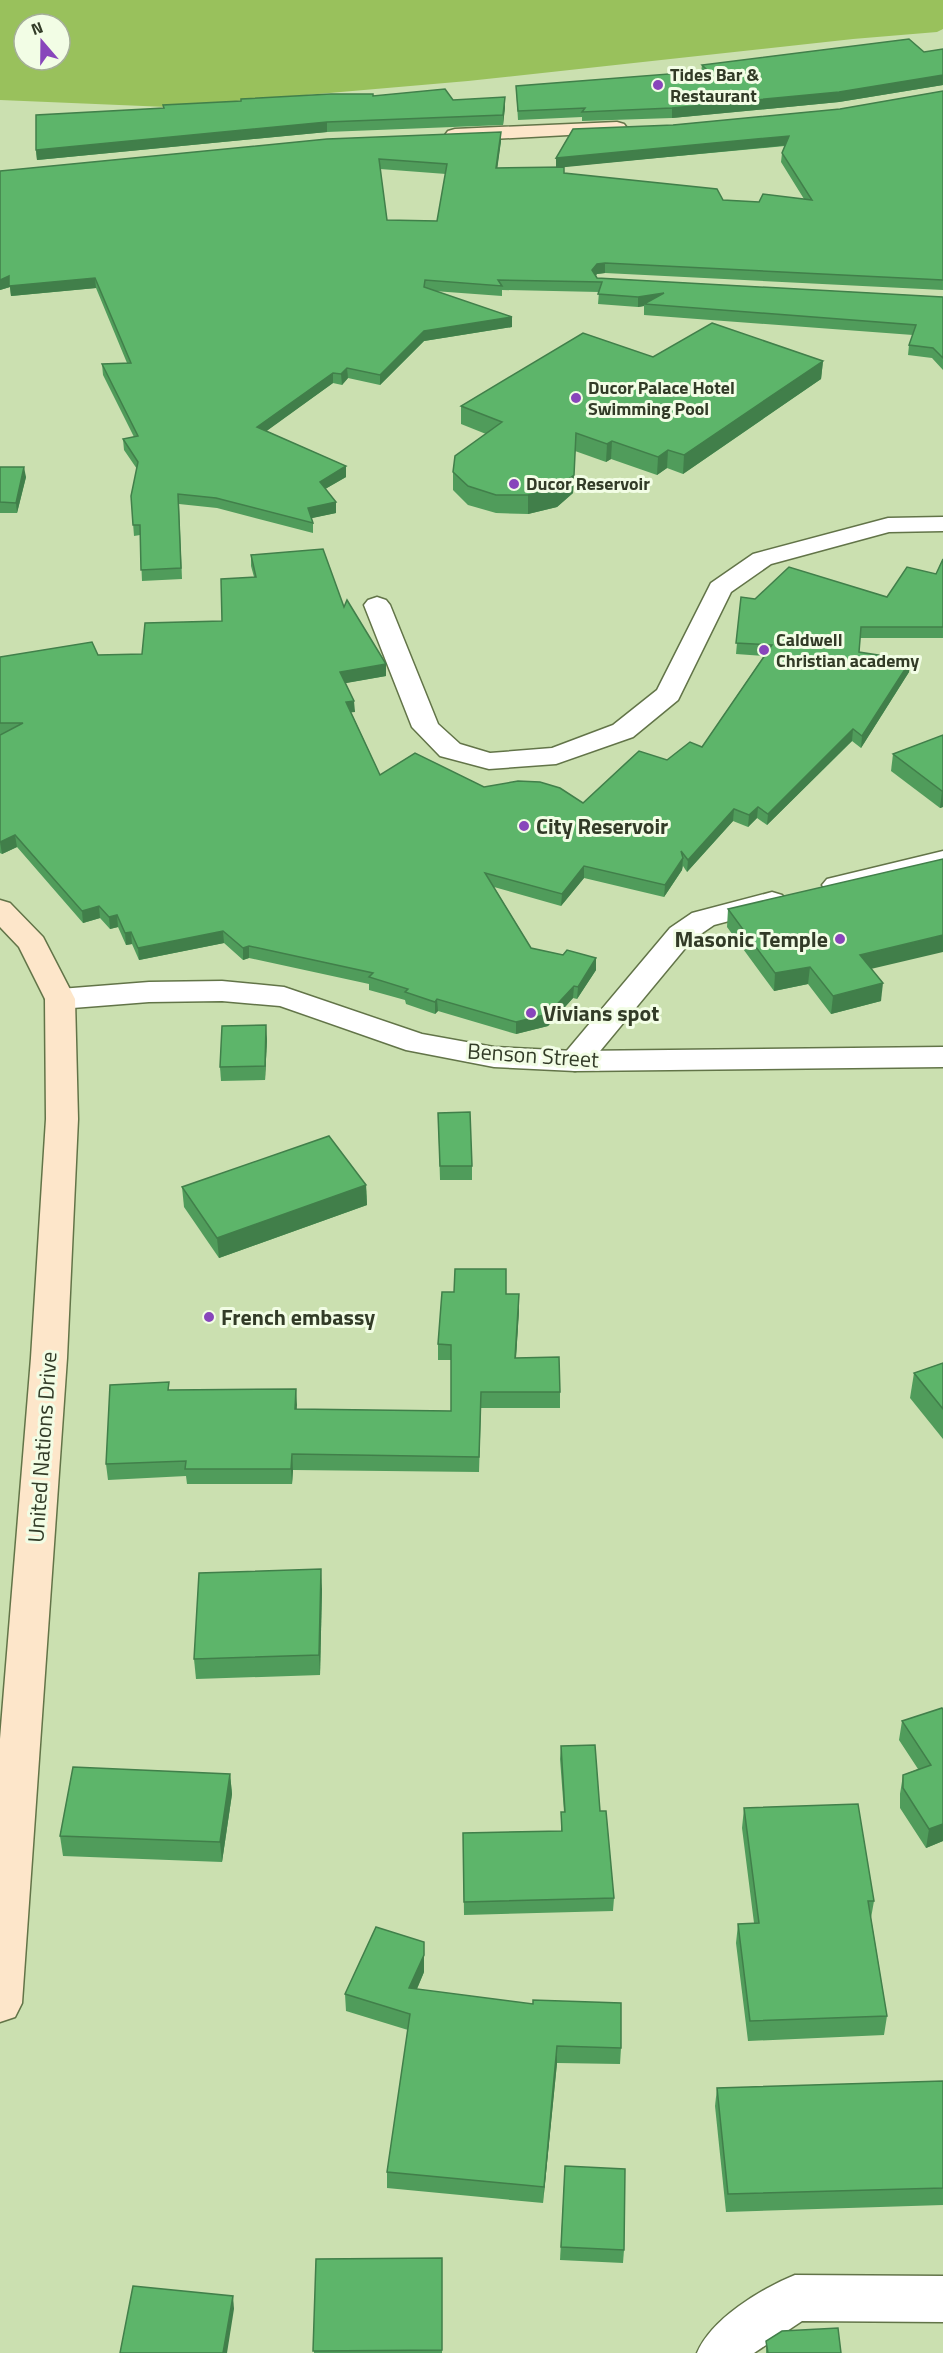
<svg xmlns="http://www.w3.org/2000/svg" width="943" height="2353" font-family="'Titillium Web',sans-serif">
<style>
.water{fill:#99c15c;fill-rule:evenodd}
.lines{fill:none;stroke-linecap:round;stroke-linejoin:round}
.minor-casing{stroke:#627448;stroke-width:3}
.tertiary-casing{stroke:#627448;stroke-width:3}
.secondary-casing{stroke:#627448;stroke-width:3}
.minor{fill:#fff;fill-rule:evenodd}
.tertiary{fill:#fff;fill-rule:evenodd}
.secondary{fill:#fde6ca;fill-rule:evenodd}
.wall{fill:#509c5b;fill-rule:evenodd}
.shaded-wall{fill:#417f4a}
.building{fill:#5db56a;stroke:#417f4a;stroke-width:1.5;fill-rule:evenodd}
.poi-dot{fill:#8846bb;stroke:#f2fde5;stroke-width:2}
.labels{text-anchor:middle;stroke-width:6;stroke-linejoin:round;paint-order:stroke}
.far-poi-label{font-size:18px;font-weight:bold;fill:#323b27;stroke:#f2fde5;text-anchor:start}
.poi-label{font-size:22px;font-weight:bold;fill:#323b27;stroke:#f2fde5;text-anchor:start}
.street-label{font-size:22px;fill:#323b27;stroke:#f2fde5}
</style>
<rect width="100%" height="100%" fill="#cbe0b0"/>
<path class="water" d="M0,0H943V29L937,32L853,39L468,81L167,107L0,100ZM24,24H60V60H24Z"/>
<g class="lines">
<g class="minor-casing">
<g id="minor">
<polygon points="943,517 943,531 889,532 771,564 731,592 678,700 633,737 556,764 489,769 440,756 412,727 364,605 368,600 377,597 386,600 390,605 438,724 460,744 490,753 552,748 613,725 657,690 711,583 753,554 888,518"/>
<polygon points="943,851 943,869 837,894 827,891 822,885 827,879"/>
<polygon points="772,892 782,895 787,901 782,907 714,925 692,940 586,1068 575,1071 564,1068 559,1061 564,1054 670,928 692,913"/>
<path d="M795,2275L943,2276V2322L802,2321L754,2353H697C712,2318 761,2289 795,2275Z"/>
</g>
</g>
<g class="tertiary-casing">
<polygon id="tertiary" points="222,981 284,987 422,1034 494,1047 575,1051 943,1047 943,1067 575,1071 494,1067 406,1050 280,1006 222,1001 149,1002 60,1009 49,1006 45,999 49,992 60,989 149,982"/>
</g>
<g class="secondary-casing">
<g id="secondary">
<polygon points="617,122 624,124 627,128 624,132 455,141 448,139 445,135 448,131 455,129"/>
<polygon points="0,900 10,903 43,937 75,999 78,1119 67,1358 22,2003 15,2017 0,2022 0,1739 31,1358 46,1119 45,999 19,947 0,927"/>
</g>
</g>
<use href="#minor" class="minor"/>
<use href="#tertiary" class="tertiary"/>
<use href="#secondary" class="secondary"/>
</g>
<g class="wall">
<polygon points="943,49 943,85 839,102 672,118 582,121 582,117 518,120 516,86 701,72 702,65 924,52"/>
<path d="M943,91V290L605,273L597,274L596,275L597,278L943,297V370L932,358L908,355L909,345L913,335L644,315V306L638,307L598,304L599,292L502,290V296L434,291L512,317V327L424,341L380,385L348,378L342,385L333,383L266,431L346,466V477L325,489L336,502V513L311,518L313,523V533L217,508L179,504L182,579L142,581L140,535L134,536L131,496L137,469L124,450L123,439L134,437L103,375L102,364L127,363L96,288L11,296L10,287L0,290V171L501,132V141L497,168L556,167V158L673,125L840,109ZM785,146L782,153L781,162L804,199L759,202L723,200L564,173L560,167ZM380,169L446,174L437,221L387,220Z"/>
<polygon points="373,96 453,100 505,107 503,125 327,132 37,160 36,150"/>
<polygon points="653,357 823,361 821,379 683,474 667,468 657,475 611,459 606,462 575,451 573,493 557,507 528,514 496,513 468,505 453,490 453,472 486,434 461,424 461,406"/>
<polygon points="0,467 26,477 17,513 0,513"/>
<polygon points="251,555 344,607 386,676 345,683 355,712 351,712 380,775 484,787 583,803 667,760 702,747 764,656 736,654 741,597 755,599 887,597 936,574 943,559 943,638 860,638 859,652 909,672 861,748 852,741 767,825 757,818 748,827 733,821 687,872 683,866 682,870 664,897 584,878 561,906 494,887 531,948 563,955 596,958 596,970 577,999 573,998 548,1026 516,1034 438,1011 435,1014 406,1004 405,1000 369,990 369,984 249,958 243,960 224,943 139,960 132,944 126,945 118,927 110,929 100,918 83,923 17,847 2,854 0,853 0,657 142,654 222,621 254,577 251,566"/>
<polygon points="943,735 943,807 940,808 891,771 893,754"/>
<polygon points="728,909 872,969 881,1001 831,1014 808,984 774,991 727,927"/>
<polygon points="267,1039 265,1080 221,1081 220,1067"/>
<polygon points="438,1113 472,1166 472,1180 440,1180"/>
<polygon points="366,1185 367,1205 219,1258 184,1207 182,1187"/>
<polygon points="506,1294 519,1310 516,1358 560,1392 560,1408 481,1408 479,1472 293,1470 292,1484 187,1484 186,1476 108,1480 106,1464 169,1390 296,1389 296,1409 451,1411 451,1360 438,1360 438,1344"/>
<polygon points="943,1363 943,1439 910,1398 914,1373"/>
<polygon points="322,1589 320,1675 196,1679 194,1659"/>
<polygon points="942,1708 943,1841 926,1848 900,1808 900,1794 903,1775 918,1769 899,1740 902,1721"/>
<polygon points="561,1746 600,1811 614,1898 613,1911 464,1915 463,1833 561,1831 561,1812 564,1812 560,1759"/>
<polygon points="230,1774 232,1794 222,1862 63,1856 60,1836"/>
<polygon points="744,1808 874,1901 871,1918 887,2016 884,2035 748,2041 736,1943 738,1924 754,1923 742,1828"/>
<polygon points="424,1972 417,1989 621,2048 620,2064 557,2063 543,2203 387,2188 387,2172 408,2030 346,2011 345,1994"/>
<polygon points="943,2081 943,2205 726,2212 715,2106 717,2088"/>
<polygon points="565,2166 624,2250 623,2263 560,2260"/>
<polygon points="442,2258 442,2353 314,2353 316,2259"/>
<polygon points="766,2341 841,2353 766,2353"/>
</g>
<g class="shaded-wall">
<polygon points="943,75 943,85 839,102 672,118 672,108"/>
<polygon points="505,97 505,107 503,125 503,115"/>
<polygon points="327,122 327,132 37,160 36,150"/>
<polygon points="501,132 501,141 496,178 496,168"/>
<polygon points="789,136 789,145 556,168 556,158"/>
<polygon points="605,263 605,273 597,274 592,280 592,270 597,264"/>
<polygon points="9,276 95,278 96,288 11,296 10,287 0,290 0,280"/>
<polygon points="664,293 644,304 644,306 638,307 638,297"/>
<polygon points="512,317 512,327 424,341 380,385 380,375 424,331"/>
<polygon points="823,361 821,379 683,474 684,455"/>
<polygon points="347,368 348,378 342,385 341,374"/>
<polygon points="333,373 333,383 257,438 257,427"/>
<polygon points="576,433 573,493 557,507 528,514 528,495"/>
<polygon points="612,441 611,459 606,462 607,444"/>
<polygon points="668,450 667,468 657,475 658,457"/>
<polygon points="346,466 346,477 320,492 320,482"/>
<polygon points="24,467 26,477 17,513 16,503"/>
<polygon points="336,502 336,513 308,519 308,508"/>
<polygon points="911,660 909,672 861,748 862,736"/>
<polygon points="386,664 386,676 341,684 340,672"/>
<polygon points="354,701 355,712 346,713 346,702"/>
<polygon points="853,729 852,741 767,825 768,814"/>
<polygon points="942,791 943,791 943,807 940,808"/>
<polygon points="758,807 757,818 748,827 749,815"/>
<polygon points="734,809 733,821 687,872 688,860"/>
<polygon points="15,835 17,847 2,854 0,842"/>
<polygon points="683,858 682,870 664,897 665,885"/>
<polygon points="584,866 584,878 561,906 562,894"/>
<polygon points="99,906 100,918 83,923 82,911"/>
<polygon points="117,915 118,927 110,929 109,917"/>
<polygon points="223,931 224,943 139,960 138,948"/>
<polygon points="131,932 132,944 126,945 125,933"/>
<polygon points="943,935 943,952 858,972 860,955"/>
<polygon points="249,946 249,958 243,960 243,948"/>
<polygon points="596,958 596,970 577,999 578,987"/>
<polygon points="810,967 808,984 774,991 775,973"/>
<polygon points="883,983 881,1001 831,1014 833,996"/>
<polygon points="574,986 573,998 548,1026 516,1034 516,1022"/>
<polygon points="437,999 438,1011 435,1014 435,1002"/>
<polygon points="266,1025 267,1039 265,1080 265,1066"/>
<polygon points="366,1185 367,1205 219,1258 217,1238"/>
<polygon points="519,1294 519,1310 515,1373 515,1358"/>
<polygon points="296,1389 297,1405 296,1425 295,1409"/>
<polygon points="292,1454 293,1470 292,1484 291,1469"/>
<polygon points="321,1569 322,1589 320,1675 319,1655"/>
<polygon points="230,1774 232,1794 222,1862 220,1842"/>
<polygon points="943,1824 943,1841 926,1848 929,1829"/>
<polygon points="424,1942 424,1972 410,2005 409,1988"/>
<polygon points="557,2046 557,2063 543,2203 544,2187"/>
<polygon points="233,2296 234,2309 227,2353 223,2353"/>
</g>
<g class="building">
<polygon points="909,39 924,52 943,49 943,75 839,92 672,108 582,112 585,108 518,111 516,86 708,71 702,65"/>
<polygon points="445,89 453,100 505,97 503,115 327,122 36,150 36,115 164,108 163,105 241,101 241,99 331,94 373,94 373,96"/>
<path d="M943,91V280L605,263L597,264L592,270L597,278L943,297V358L933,348L909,345L916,325L644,304L664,293L638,297L598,294L602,282L498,280L502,286L425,280L424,287L512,317L424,331L380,375L347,368L341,374L333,373L257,427L346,466L320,482L336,502L308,508L313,523L216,498L178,494L181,568L141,570L140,525H133L131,496L138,462L123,439L138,436L102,364L131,363L95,278L9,286V276L0,280V171L327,139L501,132L496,168L564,167V173L717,189L723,200L759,202L763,194L812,200L782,153L789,136L556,158L573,129L673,125L840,109ZM379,159L447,164L437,221L387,220Z"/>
<polygon points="712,323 823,361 684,455 668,450 658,457 612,441 607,444 576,433 574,475 557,488 528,495 496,495 468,486 453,472 455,456 502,422 461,406 583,333 653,357"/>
<polygon points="0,467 24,467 16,503 0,502"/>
<polygon points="323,549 344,607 347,600 386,664 340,672 354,701 346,702 380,775 415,753 484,787 518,781 540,782 560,788 583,803 639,751 667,760 690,742 702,747 772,645 736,643 741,597 755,599 789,567 887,597 907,567 936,574 943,559 943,627 861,627 859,652 911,660 862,736 853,729 768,814 758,807 749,815 734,809 688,860 681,851 683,858 665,885 584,866 562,894 485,873 531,948 563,955 567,950 596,958 578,987 574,986 548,1014 516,1022 437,999 435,1002 405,992 408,989 369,977 373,973 249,946 243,948 223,931 138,948 131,932 125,933 117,915 109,917 99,906 82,911 15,835 0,842 0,735 23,723 0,723 0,657 92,642 98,655 142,654 145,623 222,621 221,579 256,577 251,555"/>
<polygon points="943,735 943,791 942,791 893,754"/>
<polygon points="943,859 943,935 860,955 883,983 833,996 810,967 775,973 728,909"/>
<polygon points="266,1025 265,1066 220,1067 222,1026"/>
<polygon points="470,1112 472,1166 440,1166 438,1113"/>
<polygon points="329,1136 366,1185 217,1238 182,1187"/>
<polygon points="455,1269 506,1269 506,1294 519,1294 515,1358 559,1357 560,1392 481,1392 479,1457 292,1454 291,1469 185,1469 186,1461 106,1464 110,1385 169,1382 168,1390 296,1389 295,1409 451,1411 451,1345 438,1344 442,1292 454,1292"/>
<polygon points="943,1363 943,1409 914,1373"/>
<polygon points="321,1569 319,1655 194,1659 199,1573"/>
<polygon points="942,1708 943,1710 943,1824 929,1829 903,1788 903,1775 931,1765 902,1721"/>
<polygon points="595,1745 600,1811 606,1811 614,1898 464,1902 463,1833 562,1831 561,1812 565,1812 561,1746"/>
<polygon points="73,1767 230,1774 220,1842 60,1836"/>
<polygon points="858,1804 874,1901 868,1901 887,2016 750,2021 738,1924 759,1923 744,1808"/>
<polygon points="376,1927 424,1942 424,1955 409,1988 533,2004 533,2000 621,2003 621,2048 557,2046 544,2187 387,2172 410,2014 345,1994"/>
<polygon points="943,2081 943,2188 728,2194 717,2088"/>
<polygon points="565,2166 625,2169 624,2250 561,2247"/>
<polygon points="442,2258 442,2350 313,2351 316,2259"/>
<polygon points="133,2286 233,2296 223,2353 120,2353"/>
<polygon points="838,2328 841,2353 768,2353 766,2341 782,2331"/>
</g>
<g class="poi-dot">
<circle cx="658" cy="85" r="6"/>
<circle cx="576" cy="398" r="6"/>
<circle cx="514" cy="484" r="6"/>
<circle cx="764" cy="650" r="6"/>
<circle cx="524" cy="826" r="6"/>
<circle cx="840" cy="939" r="6"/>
<circle cx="531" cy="1013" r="6"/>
<circle cx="209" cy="1317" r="6"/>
</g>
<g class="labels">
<g class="far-poi-label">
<text x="670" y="81">Tides Bar &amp;<tspan x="670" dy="21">Restaurant</tspan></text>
<text x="588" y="394">Ducor Palace Hotel<tspan x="588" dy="21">Swimming Pool</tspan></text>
<text x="526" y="490">Ducor Reservoir</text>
<text x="776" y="646">Caldwell<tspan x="776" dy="21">Christian academy</tspan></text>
</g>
<g class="poi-label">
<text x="536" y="834">City Reservoir</text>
<text x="828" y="947" text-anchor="end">Masonic Temple</text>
<text x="543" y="1021">Vivians spot</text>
<text x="221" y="1325">French embassy</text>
</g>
<g class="street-label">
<text transform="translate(533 1055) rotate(4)" y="8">Benson Street</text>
<text transform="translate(42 1447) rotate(-86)" y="8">United Nations Drive</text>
</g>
</g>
<g transform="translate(42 42) rotate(340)"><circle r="28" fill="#f2fde5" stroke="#a5af99" stroke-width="1.5"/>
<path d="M0-4.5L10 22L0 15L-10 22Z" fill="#8846bb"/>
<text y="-9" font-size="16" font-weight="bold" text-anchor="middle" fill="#323b27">N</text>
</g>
</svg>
